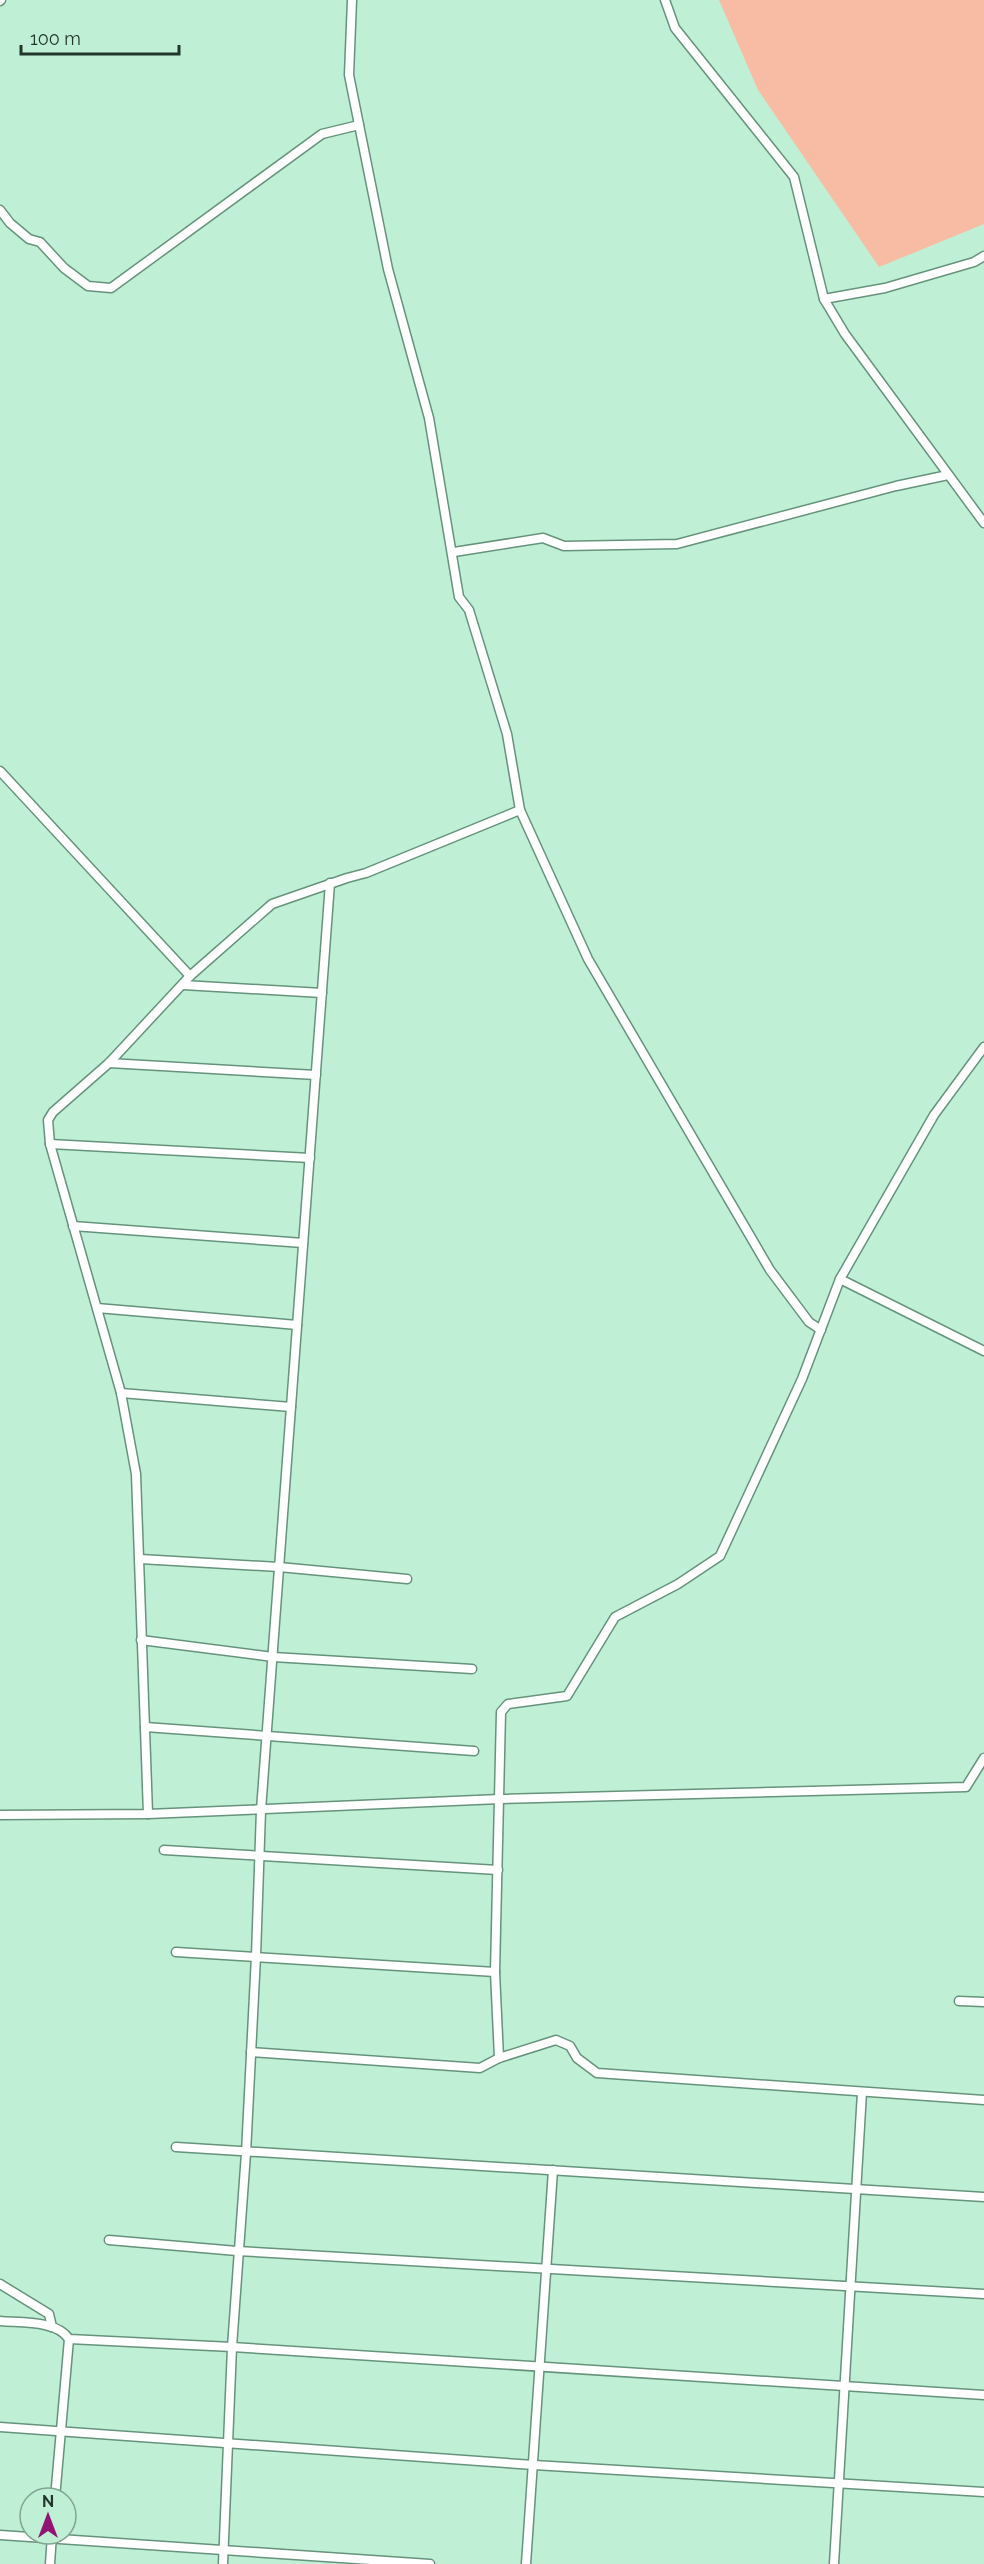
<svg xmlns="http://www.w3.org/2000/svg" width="984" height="2564" font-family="Raleway,sans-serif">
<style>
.green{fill:#f8bca5}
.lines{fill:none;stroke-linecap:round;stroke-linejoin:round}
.street-casing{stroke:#66937c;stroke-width:11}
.street{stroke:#fff;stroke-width:8}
</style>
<rect width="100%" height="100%" fill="#bfefd5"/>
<polygon class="green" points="719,0 984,0 984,224 879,267 758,90"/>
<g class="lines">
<g class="street-casing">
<g id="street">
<polyline points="352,0 349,75 388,269 429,418 459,597 469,610 507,734 520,810 588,959 770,1270 809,1322 821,1330"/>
<polyline points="665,0 675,28 794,177 824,299 845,334 984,523"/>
<polyline points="0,1 1,0"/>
<polyline points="0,210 10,223 29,239 40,242 64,268 88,286 111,288 322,134 359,125"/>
<polyline points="824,299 885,288 974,262 984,256"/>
<polyline points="454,552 543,538 564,546 677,544 896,486 948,475"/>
<polyline points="0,771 190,976"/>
<polyline points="183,985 322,993"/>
<polyline points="109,1063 316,1075"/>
<polyline points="50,1144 310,1158"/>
<polyline points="73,1226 303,1243"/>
<polyline points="840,1279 984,1351"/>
<polyline points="97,1308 297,1325"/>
<polyline points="121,1393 291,1407"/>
<polyline points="140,1559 279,1567 407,1579"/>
<polyline points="141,1640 273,1657 472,1669"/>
<polyline points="145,1727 474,1751"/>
<polyline points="148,1814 136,1474 121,1393 50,1144 48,1120 53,1112 109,1063 190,976 272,904 347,878 366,873 520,810"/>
<polyline points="0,1815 148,1814 500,1799 966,1787 984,1758"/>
<polyline points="164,1850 498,1870"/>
<polyline points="176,1952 495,1972"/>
<polyline points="959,2001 984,2002"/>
<polyline points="251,2052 480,2068 499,2058 556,2040 570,2046 577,2058 597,2073 984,2100"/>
<polyline points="499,2058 495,1972 501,1712 508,1704 567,1696 615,1617 678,1584 720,1556 802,1379 840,1279 934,1115 984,1047"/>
<polyline points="176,2147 984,2197"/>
<polyline points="109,2240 237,2251 984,2294"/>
<polyline points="0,2284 49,2314 52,2327"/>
<path d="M0,2321C20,2323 57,2320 69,2339L232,2347L984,2395"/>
<polyline points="0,2427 534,2465 984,2492"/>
<polyline points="55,2498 69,2339"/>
<polyline points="0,2535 430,2564"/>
<polyline points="50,2564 52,2534"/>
<polyline points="223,2564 232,2347 246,2153 256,1956 261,1810 330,883"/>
<polyline points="526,2564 553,2170"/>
<polyline points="834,2564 862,2092"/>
</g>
</g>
<use href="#street" class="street"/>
</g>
<g transform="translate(48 2516)"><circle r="28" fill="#bfefd5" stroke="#81a591" stroke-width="1.5"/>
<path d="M0-4.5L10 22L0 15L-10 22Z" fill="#911572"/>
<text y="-9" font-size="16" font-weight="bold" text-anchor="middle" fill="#23362c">N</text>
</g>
<path d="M21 45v9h158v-9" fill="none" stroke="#23362c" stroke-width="3"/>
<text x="30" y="45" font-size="18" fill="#23362c" stroke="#bfefd5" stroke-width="4.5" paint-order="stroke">100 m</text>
</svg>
